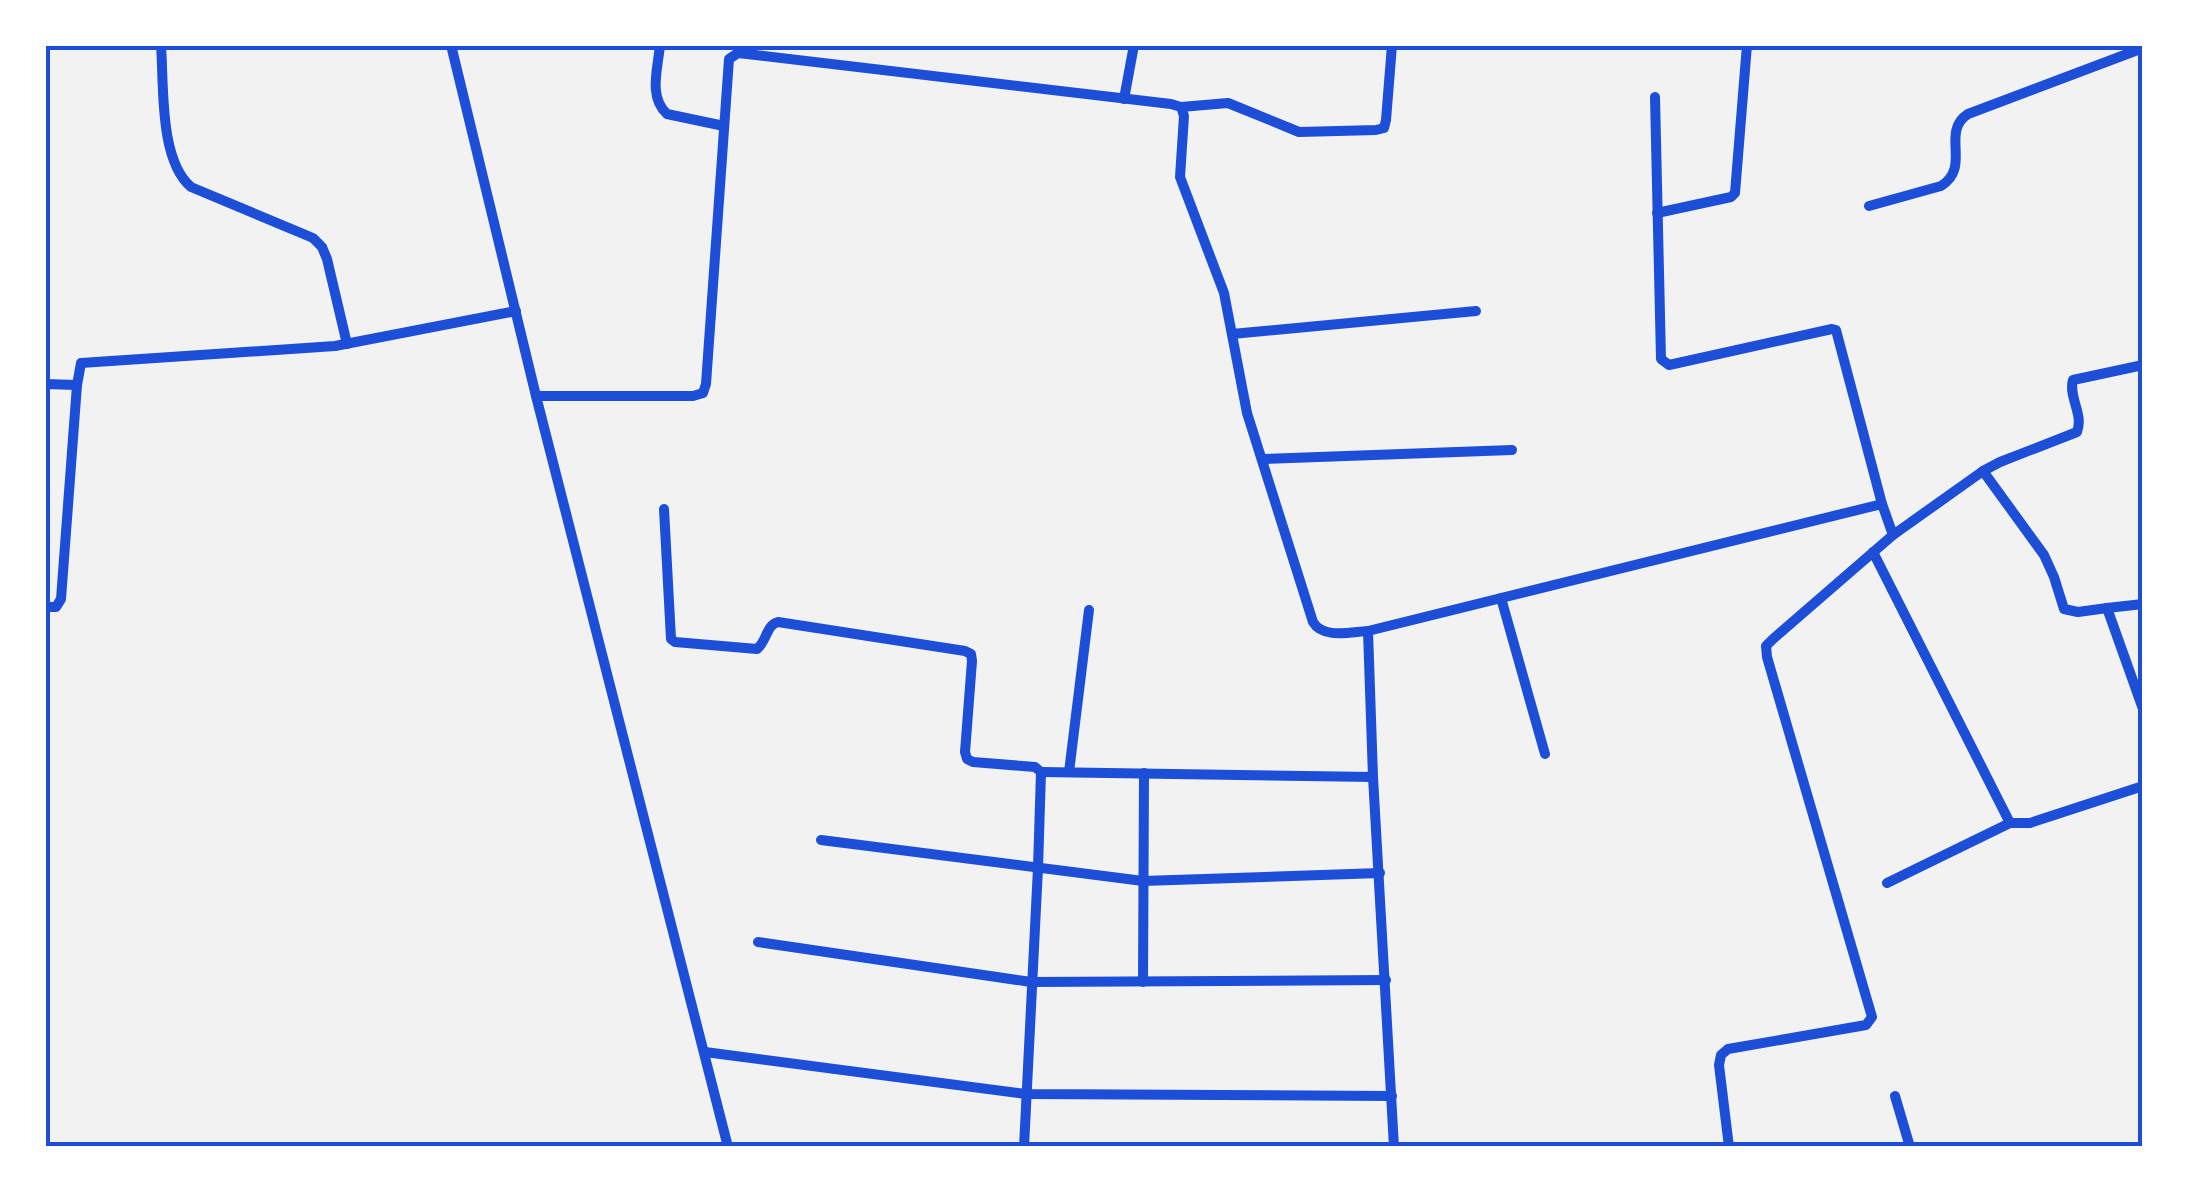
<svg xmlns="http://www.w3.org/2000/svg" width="2188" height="1192" font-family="Roboto,sans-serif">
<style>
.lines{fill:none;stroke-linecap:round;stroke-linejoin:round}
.minor{stroke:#1d4ed8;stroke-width:10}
.neatline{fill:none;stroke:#1d4ed8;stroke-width:4}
</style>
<rect width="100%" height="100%" fill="#f2f2f2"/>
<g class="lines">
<g class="minor">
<path d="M161,45C164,85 159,160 191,187L313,238L322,247L327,259L347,344"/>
<polyline points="451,45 536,396 728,1147"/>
<path d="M660,45C658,68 648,97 667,114L724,126"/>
<polyline points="1655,97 1661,359 1669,365 1832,329 1836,330 1882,504"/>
<polyline points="1124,99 1134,45"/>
<polyline points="1181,107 1228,103 1299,132 1376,130 1384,128 1386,120 1392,45"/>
<path d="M1869,206L1941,186C1972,167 1940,132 1968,114L2143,48"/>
<polyline points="1657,213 1731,197 1735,193 1747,45"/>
<polyline points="1232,334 1476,311"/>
<polyline points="45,384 77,385"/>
<path d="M536,396H693L703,393L706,384L729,59L738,53L1171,104L1181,107L1184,116L1180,177L1224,293L1247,413L1313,622C1323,639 1350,632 1368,631"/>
<polyline points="1262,459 1512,450"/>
<path d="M1983,471L2000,462L2077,432C2084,414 2068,397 2073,380L2143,365"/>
<path d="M664,509L671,639L675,642L757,649C767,641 766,625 778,622L965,651L971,654L972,661L965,752L967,759L973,762L1035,767L1041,772L1038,868L1024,1147"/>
<polyline points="1873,552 2010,823"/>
<polyline points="1501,598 1545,754"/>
<polyline points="45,607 56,607 61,599 77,385 81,363 335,346 516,311"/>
<polyline points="2107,608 2143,604"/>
<polyline points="1041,772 1373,777"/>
<polyline points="1069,772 1089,610"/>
<polyline points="821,840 1143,881 1380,873"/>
<polyline points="1887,883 2010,823 2030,823 2143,786"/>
<polyline points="758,942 1031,982 1386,980"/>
<polyline points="1143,982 1144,773"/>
<polyline points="705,1052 1026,1094 1392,1096"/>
<polyline points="1895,1096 1910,1147"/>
<polyline points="1394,1147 1373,777 1368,631 1882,504 1893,535 1983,471 2044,555 2054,577 2064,609 2078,612 2107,608 2143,709"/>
<polyline points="1729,1147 1719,1065 1721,1055 1728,1049 1866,1025 1872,1017 1767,657 1766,646 1773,639 1893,535"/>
<polyline points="1890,1147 1902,1147"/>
</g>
</g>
<rect width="2188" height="1192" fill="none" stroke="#ffffff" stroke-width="95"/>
<rect x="48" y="48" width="2092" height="1096" class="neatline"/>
</svg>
